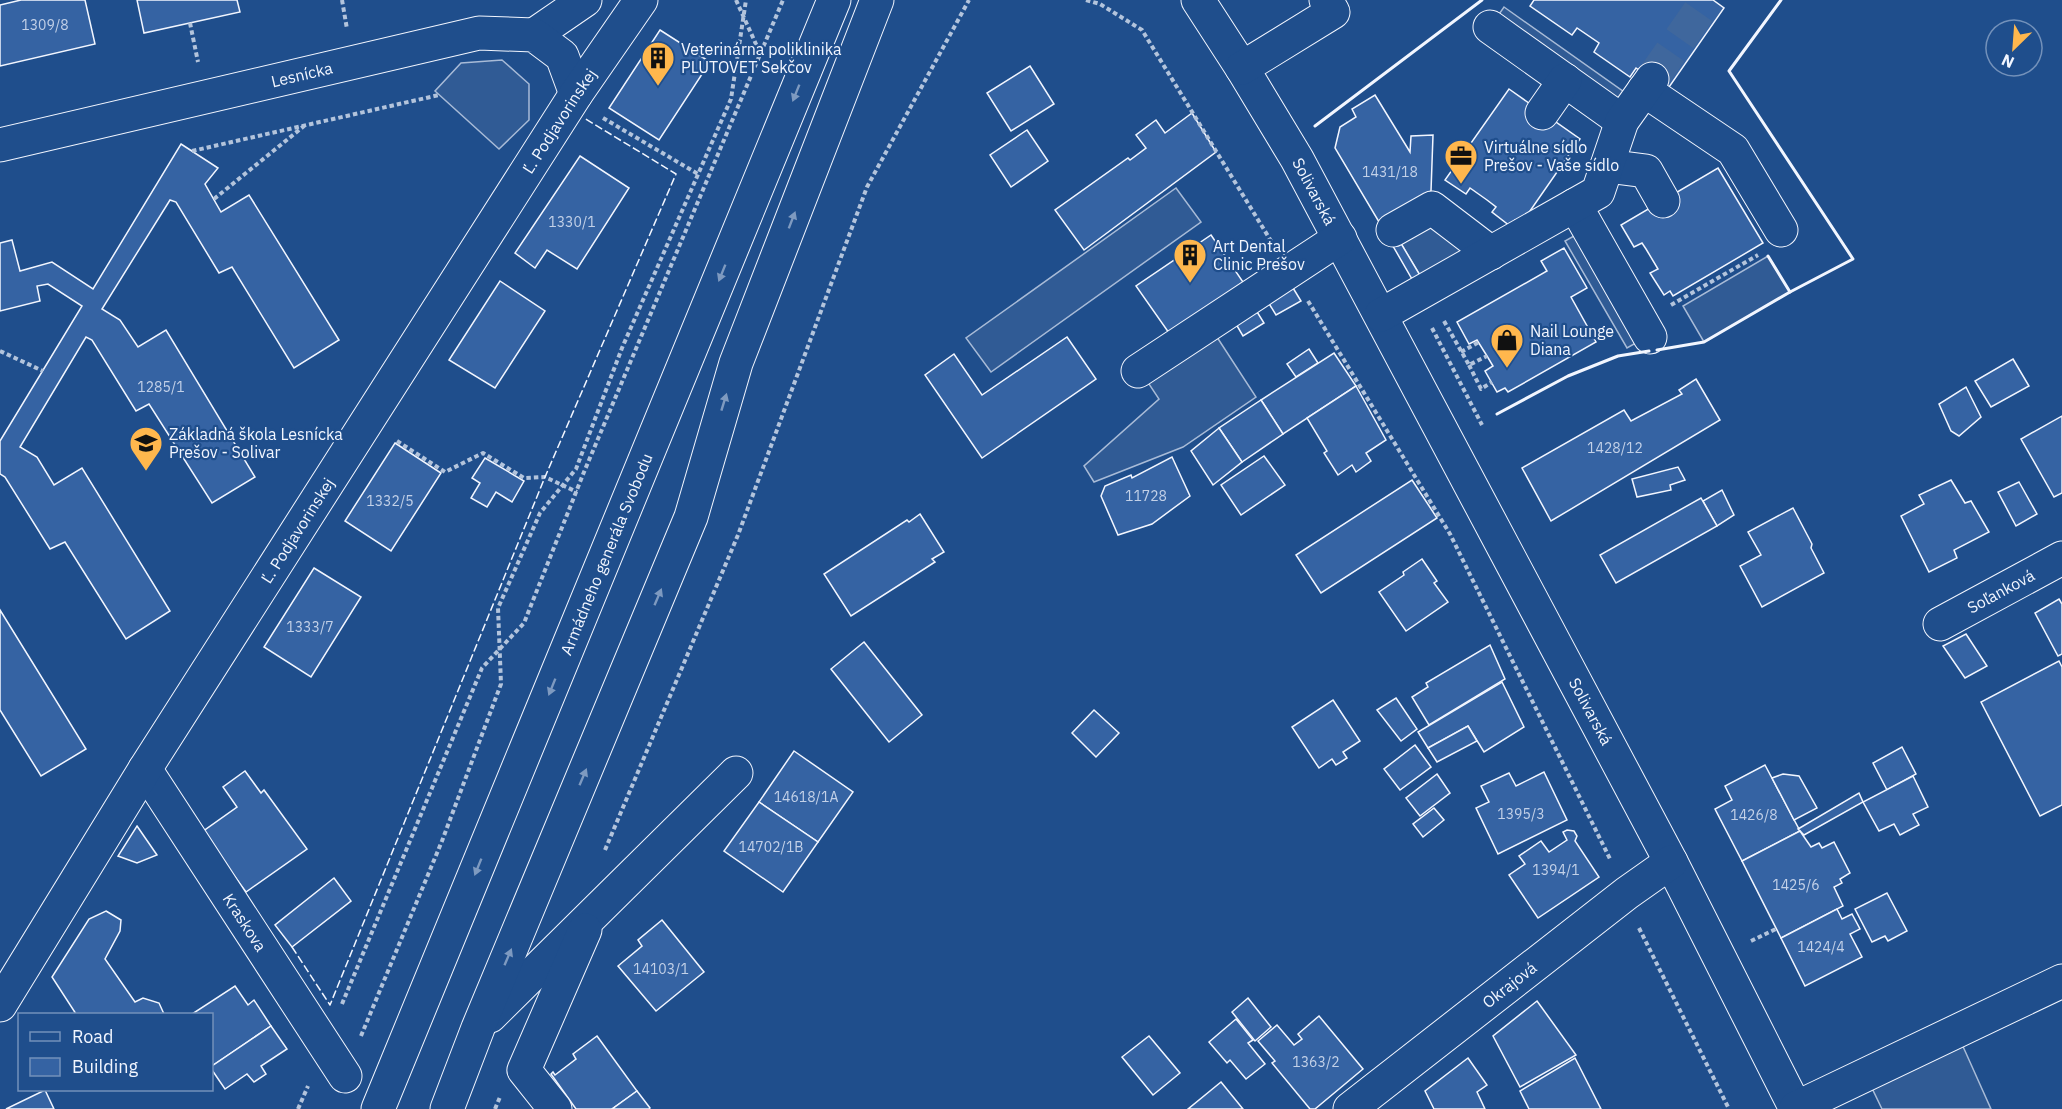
<svg xmlns="http://www.w3.org/2000/svg" width="2062" height="1109" font-family="'IBM Plex Sans',sans-serif">
<style>
.built{fill:#305b95;stroke:#a8bbd7;stroke-width:1.5}
.building{fill:#3563a3;stroke:#f2f6ff;stroke-width:1.5}
.lines{fill:none;stroke-linecap:round;stroke-linejoin:round}
.minor-tunnel{stroke:#3f679d;stroke-width:33;stroke-dasharray:33 16;stroke-linecap:butt}
.minor-casing{stroke:#f2f6ff;stroke-width:35}
.path{stroke:#b3c4dc;stroke-width:4;stroke-dasharray:4.5 3;stroke-linecap:butt}
.minor{stroke:#1f4e8c;stroke-width:33}
.fence{stroke:#f2f6ff;stroke-width:1.5;stroke-dasharray:8 3;stroke-linecap:butt}
.wall{stroke:#f2f6ff;stroke-width:3}
.oneway{fill:#7e9ac0}
.labels{text-anchor:middle;stroke-width:4.5;stroke-linejoin:round;paint-order:stroke}
.number-label{font-size:14px;fill:#c3d1e8}
.poi-label{font-size:16px;fill:#f2f6ff;stroke:#1f4e8c;text-anchor:start}
.street-label{font-size:16px;fill:#f2f6ff;stroke:#1f4e8c}
</style>
<rect width="100%" height="100%" fill="#1f4e8c"/>
<g class="built">
<polygon points="1504,7 1634,99 1620,119 1490,27"/>
<polygon points="502,60 529,84 529,120 499,149 435,91 461,63"/>
<polygon points="1176,188 1201,222 991,372 966,338"/>
<polygon points="1432,208 1483,248 1424,282 1393,230"/>
<polygon points="1588,228 1650,335 1627,348 1565,241"/>
<polygon points="1768,256 1790,292 1704,342 1683,306"/>
<polygon points="1213,331 1256,397 1183,447 1094,482 1084,466 1159,399 1145,378"/>
<polygon points="1961,1042 1991,1109 1882,1109 1870,1084"/>
</g>
<g class="building">
<polygon points="21,0 85,0 95,44 0,66 0,5"/>
<polygon points="137,0 237,0 240,12 144,33"/>
<polygon points="1534,0 1713,0 1724,8 1667,90 1636,68 1630,77 1594,52 1599,43 1577,28 1572,35 1530,6"/>
<polygon points="660,30 710,62 659,140 609,108"/>
<polygon points="1030,66 1054,104 1011,131 987,93"/>
<polygon points="1509,89 1580,139 1521,224 1515,220 1510,226 1492,212 1496,207 1487,200 1470,188 1466,194 1445,180"/>
<polygon points="1375,95 1410,152 1411,136 1433,135 1431,191 1379,222 1335,148 1340,127 1356,117 1352,109"/>
<polygon points="1192,113 1216,152 1084,250 1055,210 1128,158 1130,160 1146,148 1136,135 1156,120 1165,133"/>
<polygon points="1027,130 1048,161 1011,187 990,155"/>
<polygon points="181,144 218,168 205,184 221,212 249,195 339,340 294,368 232,267 219,273 176,202 170,200 102,309 120,320 138,347 166,330 255,477 212,503 149,404 136,411 92,340 86,337 20,447 37,457 54,485 82,468 170,611 126,639 65,542 50,549 5,477 0,474 0,441 82,306 48,284 37,286 40,301 0,311 0,243 12,240 20,271 52,262 93,289"/>
<polygon points="580,156 629,188 577,269 547,250 535,268 515,253"/>
<polygon points="1718,168 1763,243 1673,296 1670,291 1664,295 1650,273 1658,269 1646,249 1642,243 1634,247 1621,225"/>
<polygon points="1393,230 1424,282 1416,286 1386,234"/>
<polygon points="1211,235 1243,282 1169,333 1136,286"/>
<polygon points="1564,248 1587,288 1571,297 1596,342 1508,392 1505,388 1497,392 1485,371 1493,366 1487,356 1477,340 1469,344 1457,322 1547,271 1541,261"/>
<polygon points="500,281 545,311 495,388 449,360"/>
<polygon points="1290,283 1301,301 1276,315 1265,297"/>
<polygon points="1254,307 1264,323 1243,336 1233,319"/>
<polygon points="1067,337 1096,379 982,458 925,375 954,354 982,395"/>
<polygon points="1309,349 1318,363 1296,377 1287,364"/>
<polygon points="1334,353 1356,386 1283,434 1261,400"/>
<polygon points="2013,359 2029,386 1991,407 1975,381"/>
<polygon points="1696,379 1720,420 1551,521 1522,468 1624,410 1631,421 1682,394 1679,390"/>
<polygon points="1356,386 1386,440 1366,453 1371,461 1356,472 1352,465 1338,475 1324,453 1327,451 1307,418"/>
<polygon points="1966,387 1981,417 1959,436 1951,431 1939,404"/>
<polygon points="1261,400 1283,434 1242,462 1219,428"/>
<polygon points="2062,416 2062,493 2054,497 2021,439"/>
<polygon points="1219,428 1242,462 1213,485 1191,451"/>
<polygon points="395,443 441,473 391,551 345,521"/>
<polygon points="1264,456 1285,485 1241,515 1221,485"/>
<polygon points="1172,457 1190,496 1152,524 1118,535 1101,496 1105,486 1131,475 1132,478"/>
<polygon points="485,458 524,481 512,502 496,492 487,507 471,498 480,483 472,478"/>
<polygon points="1678,467 1685,480 1670,485 1671,490 1637,497 1632,479"/>
<polygon points="1412,480 1437,518 1321,593 1296,555"/>
<polygon points="1951,480 1965,503 1971,501 1989,532 1954,550 1957,558 1929,572 1901,516 1924,504 1919,495"/>
<polygon points="2019,482 2037,514 2016,526 1998,492"/>
<polygon points="1722,490 1734,515 1717,526 1703,501"/>
<polygon points="1701,498 1717,526 1616,583 1600,555"/>
<polygon points="1793,508 1812,544 1811,548 1824,573 1762,607 1740,566 1761,555 1748,532"/>
<polygon points="920,514 944,552 932,559 935,562 851,616 824,574 907,520 909,522"/>
<polygon points="1422,559 1437,581 1434,583 1448,602 1406,631 1379,592 1404,575 1403,572"/>
<polygon points="314,568 361,597 311,677 264,647"/>
<polygon points="2059,599 2062,604 2062,654 2058,656 2035,613"/>
<polygon points="0,610 86,749 41,776 0,710"/>
<polygon points="1966,634 1987,666 1965,678 1943,646"/>
<polygon points="864,642 922,715 889,742 831,669"/>
<polygon points="1490,645 1505,679 1429,725 1412,697 1428,687 1426,683"/>
<polygon points="2059,661 2062,667 2062,805 2040,816 1981,702"/>
<polygon points="1502,682 1524,727 1484,752 1468,726 1428,748 1418,732"/>
<polygon points="1396,698 1417,729 1401,741 1377,710"/>
<polygon points="1333,700 1360,741 1343,752 1347,758 1336,765 1332,759 1319,768 1292,727"/>
<polygon points="1094,710 1119,733 1096,757 1072,733"/>
<polygon points="1468,726 1477,741 1437,762 1428,748"/>
<polygon points="1415,745 1431,767 1400,790 1384,769"/>
<polygon points="1902,747 1916,774 1887,790 1873,763"/>
<polygon points="794,751 853,792 818,842 759,802"/>
<polygon points="1765,765 1800,831 1742,861 1715,809 1732,800 1725,786"/>
<polygon points="245,771 261,793 264,790 307,849 246,892 202,832 237,807 223,787"/>
<polygon points="1544,772 1567,820 1498,854 1476,808 1489,802 1481,786 1509,773 1516,786"/>
<polygon points="1437,774 1450,793 1420,816 1406,798"/>
<polygon points="1783,774 1799,776 1817,808 1794,820 1772,778"/>
<polygon points="1913,776 1928,807 1913,814 1919,825 1900,835 1894,824 1879,831 1863,802"/>
<polygon points="1859,793 1863,802 1804,835 1798,829"/>
<polygon points="759,802 818,842 783,892 724,851"/>
<polygon points="1434,808 1444,820 1423,837 1413,824"/>
<polygon points="137,826 157,855 137,863 118,856"/>
<polygon points="1567,830 1574,831 1577,836 1575,841 1599,877 1538,918 1509,875 1525,864 1519,856 1541,841 1549,852 1567,840 1563,832"/>
<polygon points="1800,831 1811,847 1819,843 1822,848 1834,842 1850,873 1840,879 1842,883 1834,887 1843,906 1781,938 1742,861"/>
<polygon points="334,878 351,901 292,947 275,925"/>
<polygon points="1887,893 1907,931 1888,941 1885,936 1872,942 1855,909"/>
<polygon points="1837,909 1842,919 1852,914 1860,929 1850,934 1862,957 1805,986 1781,938"/>
<polygon points="106,911 121,920 120,931 105,959 135,1002 143,998 159,1003 164,1014 76,1014 52,977 89,919"/>
<polygon points="662,920 704,972 656,1011 618,966 642,946 638,940"/>
<polygon points="235,986 248,1005 254,1000 271,1026 212,1066 212,1014 192,1014"/>
<polygon points="1248,998 1271,1027 1255,1041 1232,1012"/>
<polygon points="1537,1001 1576,1055 1520,1087 1493,1036"/>
<polygon points="1319,1016 1363,1069 1315,1109 1310,1109 1272,1063 1275,1061 1258,1041 1277,1025 1294,1045 1302,1039 1298,1034"/>
<polygon points="1236,1019 1253,1040 1248,1043 1265,1064 1246,1079 1230,1060 1227,1063 1209,1042"/>
<polygon points="271,1026 287,1049 261,1066 266,1074 254,1082 247,1074 225,1089 212,1070 212,1066"/>
<polygon points="597,1036 637,1091 612,1109 576,1109 551,1074 553,1072 555,1075 576,1059 573,1054"/>
<polygon points="1149,1036 1180,1073 1153,1095 1122,1057"/>
<polygon points="1468,1058 1487,1085 1477,1092 1485,1109 1434,1109 1425,1091"/>
<polygon points="1575,1058 1601,1109 1529,1109 1520,1091"/>
<polygon points="1221,1082 1243,1109 1188,1109"/>
<polygon points="45,1090 54,1109 6,1109"/>
<polygon points="637,1091 650,1108 649,1109 612,1109"/>
</g>
<g class="lines">
<polyline class="minor-tunnel" points="1652,79 1707,0"/>
<g class="minor-casing">
<g id="minor">
<path id="s1" d="M1198,0L1242,68L1297,159L1671,862L1796,1109"/>
<polyline points="1490,27 1622,121"/>
<polyline points="534,35 585,0"/>
<polyline points="1242,68 1333,12 1326,0"/>
<polyline points="1644,90 1733,150 1781,230"/>
<polyline points="1542,113 1565,80"/>
<path id="s2" d="M0,145L479,33L534,35L562,56L576,94"/>
<polyline points="1607,166 1646,171 1663,201"/>
<polyline points="1575,205 1650,337"/>
<polyline points="1393,230 1432,208 1491,253"/>
<polyline points="1381,315 1598,192 1622,121 1652,79"/>
<polyline points="1138,371 1340,238"/>
<path id="s3" d="M1940,624L2062,558"/>
<path id="s4" d="M145,769L345,1076"/>
<path id="s5" d="M0,1005L145,769L576,94L641,0"/>
<polyline points="490,1016 736,773"/>
<polyline points="1796,1108 2062,981"/>
<path id="s6" d="M378,1109L834,0"/>
<polyline points="447,1109 478,1028 691,517 736,363 877,0"/>
<polyline points="555,1109 524,1070 585,930"/>
<path id="s7" d="M1350,1109L1627,893L1671,862"/>
</g>
</g>
<g class="path">
<polyline points="342,0 347,29"/>
<polyline points="736,0 760,53"/>
<polyline points="1086,0 1100,4 1142,30 1271,241"/>
<polyline points="190,23 198,62"/>
<polyline points="603,118 698,174"/>
<polyline points="192,151 439,95"/>
<polyline points="214,199 304,126"/>
<polyline points="1308,301 1450,534 1611,861"/>
<polyline points="1671,305 1758,255"/>
<polyline points="1444,321 1469,365 1487,356"/>
<polyline points="1432,328 1482,425"/>
<polyline points="0,351 43,371"/>
<polyline points="1461,352 1479,342"/>
<polyline points="1469,365 1481,389 1492,382"/>
<polyline points="397,441 445,472 483,453 524,478 545,477 577,492"/>
<polyline points="605,850 738,535 867,187 969,0"/>
<polyline points="1639,928 1729,1109"/>
<polyline points="1751,941 1776,929"/>
<polyline points="342,1004 482,668 524,623 584,472 783,0"/>
<polyline points="361,1036 442,841 501,684 498,608 540,513 576,469 622,348 731,99 746,0"/>
<polyline points="298,1109 308,1086"/>
<polyline points="495,1109 500,1097"/>
</g>
<use href="#minor" class="minor"/>
<polyline class="fence" points="292,947 330,1005 545,477 676,174 584,118"/>
<g class="wall">
<polyline points="1781,0 1729,71 1853,259 1790,292"/>
<polyline points="1315,126 1482,0"/>
<polyline points="1657,350 1704,342 1790,292 1768,256"/>
<polyline points="1497,414 1568,376 1618,356 1649,351"/>
</g>
</g>
<defs><path id="oneway-solid" d="M-6-.8H1V-3.2L6.5 0L1 3.2V.8H-6Z" transform="scale(1.5)"/></defs>
<g class="oneway">
<use href="#oneway-solid" transform="translate(796 93) rotate(112)"/>
<use href="#oneway-solid" transform="translate(792 220) rotate(-69)"/>
<use href="#oneway-solid" transform="translate(722 273) rotate(112)"/>
<use href="#oneway-solid" transform="translate(724 402) rotate(-73)"/>
<use href="#oneway-solid" transform="translate(658 597) rotate(-67)"/>
<use href="#oneway-solid" transform="translate(552 687) rotate(112)"/>
<use href="#oneway-solid" transform="translate(583 777) rotate(-67)"/>
<use href="#oneway-solid" transform="translate(478 867) rotate(112)"/>
<use href="#oneway-solid" transform="translate(508 957) rotate(-67)"/>
</g>
<defs>
<g id="building-pin" transform="scale(1.725)"><path d="M0 17L-7.5 6A9.5 9.5 0 1 1 7.5 6Z" fill="#ffb74d" stroke="#1f4e8c"/><path d="M-4-6H4V6H1V3H-1V6H-4ZM-2.5-4.3h1.7v1.8h-1.7ZM.8-4.3h1.7v1.8H.8ZM-2.5-1h1.7V.8h-1.7ZM.8-1h1.7V.8H.8Z" fill="#111"/></g>
<g id="office-pin" transform="scale(1.725)"><path d="M0 17L-7.5 6A9.5 9.5 0 1 1 7.5 6Z" fill="#ffb74d" stroke="#1f4e8c"/><path d="M-6-3h4V-5.5h4V-3h4V5H-6ZM-1-4.5V-3h2v-1.5ZM-6 0V1H6V0Z" fill="#111"/></g>
<g id="shop-pin" transform="scale(1.725)"><path d="M0 17L-7.5 6A9.5 9.5 0 1 1 7.5 6Z" fill="#ffb74d" stroke="#1f4e8c"/><path d="M-5-2.5h2.3a2.7 3.5 0 0 1 5.4 0H5L5.5 6h-11ZM-1.5-2.5h3a1.5 2.3 0 0 0-3 0Z" fill="#111"/></g>
<g id="school-pin" transform="scale(1.725)"><path d="M0 17L-7.5 6A9.5 9.5 0 1 1 7.5 6Z" fill="#ffb74d" stroke="#1f4e8c"/><path d="M0-5L7-2L0 1L-7-2ZM-4 1L0 2.5L4 1V4Q0 6-4 4Z" fill="#111"/></g>
</defs>
<g fill-rule="evenodd">
<use href="#building-pin" x="658" y="58"/>
<use href="#office-pin" x="1461" y="156"/>
<use href="#building-pin" x="1190" y="255"/>
<use href="#shop-pin" x="1507" y="340"/>
<use href="#school-pin" x="146" y="443"/>
</g>
<g class="labels">
<g class="number-label">
<text x="45" y="30">1309/8</text>
<text x="1390" y="177">1431/18</text>
<text x="572" y="227">1330/1</text>
<text x="161" y="392">1285/1</text>
<text x="1615" y="453">1428/12</text>
<text x="1146" y="501">11728</text>
<text x="390" y="506">1332/5</text>
<text x="310" y="632">1333/7</text>
<text x="806" y="802">14618/1A</text>
<text x="1521" y="819">1395/3</text>
<text x="1754" y="820">1426/8</text>
<text x="771" y="852">14702/1B</text>
<text x="1556" y="875">1394/1</text>
<text x="1796" y="890">1425/6</text>
<text x="1821" y="952">1424/4</text>
<text x="661" y="974">14103/1</text>
<text x="1316" y="1067">1363/2</text>
</g>
<g class="poi-label">
<text x="681" y="55">Veterinárna poliklinika<tspan x="681" dy="18">PLUTOVET Sekčov</tspan></text>
<text x="1484" y="153">Virtuálne sídlo<tspan x="1484" dy="18">Prešov - Vaše sídlo</tspan></text>
<text x="1213" y="252">Art Dental<tspan x="1213" dy="18">Clinic Prešov</tspan></text>
<text x="1530" y="337">Nail Lounge<tspan x="1530" dy="18">Diana</tspan></text>
<text x="169" y="440">Základná škola Lesnícka<tspan x="169" dy="18">Prešov - Solivar</tspan></text>
</g>
<g class="street-label">
<text dy="6" stroke="none"><textPath href="#s2" startOffset="310">Lesnícka</textPath></text>
<text dy="6" stroke="none"><textPath href="#s5" startOffset="1046">Ľ. Podjavorinskej</textPath></text>
<text dy="6" stroke="none"><textPath href="#s1" startOffset="224">Solivarská</textPath></text>
<text dy="6" stroke="none"><textPath href="#s5" startOffset="560">Ľ. Podjavorinskej</textPath></text>
<text dy="6" stroke="none"><textPath href="#s6" startOffset="600">Armádneho generála Svobodu</textPath></text>
<text dy="6" stroke="none"><textPath href="#s3" startOffset="69">Soľanková</textPath></text>
<text dy="6" stroke="none"><textPath href="#s1" startOffset="813">Solivarská</textPath></text>
<text dy="6" stroke="none"><textPath href="#s4" startOffset="183">Kraskova</textPath></text>
<text dy="6" stroke="none"><textPath href="#s7" startOffset="202">Okrajová</textPath></text>
</g>
</g>
<rect x="18" y="1013" width="195" height="78" fill="#1f4e8c" stroke="#7391ba" stroke-width="1.5"/>
<rect x="30" y="1032" width="30" height="9" fill="#1f4e8c" stroke="#7391ba" stroke-width="1.5"/>
<text x="72" y="1043" font-size="18" fill="#f2f6ff">Road</text>
<rect x="30" y="1058" width="30" height="18" fill="#3563a3" stroke="#7391ba" stroke-width="1.5"/>
<text x="72" y="1073" font-size="18" fill="#f2f6ff">Building</text>
<g transform="translate(2014 48) rotate(205)"><circle r="28" fill="#1f4e8c" stroke="#7391ba" stroke-width="1.5"/>
<path d="M0-4.5L10 22L0 15L-10 22Z" fill="#ffb74d"/>
<text y="-9" font-size="16" font-weight="bold" text-anchor="middle" fill="#f2f6ff">N</text>
</g>
</svg>
